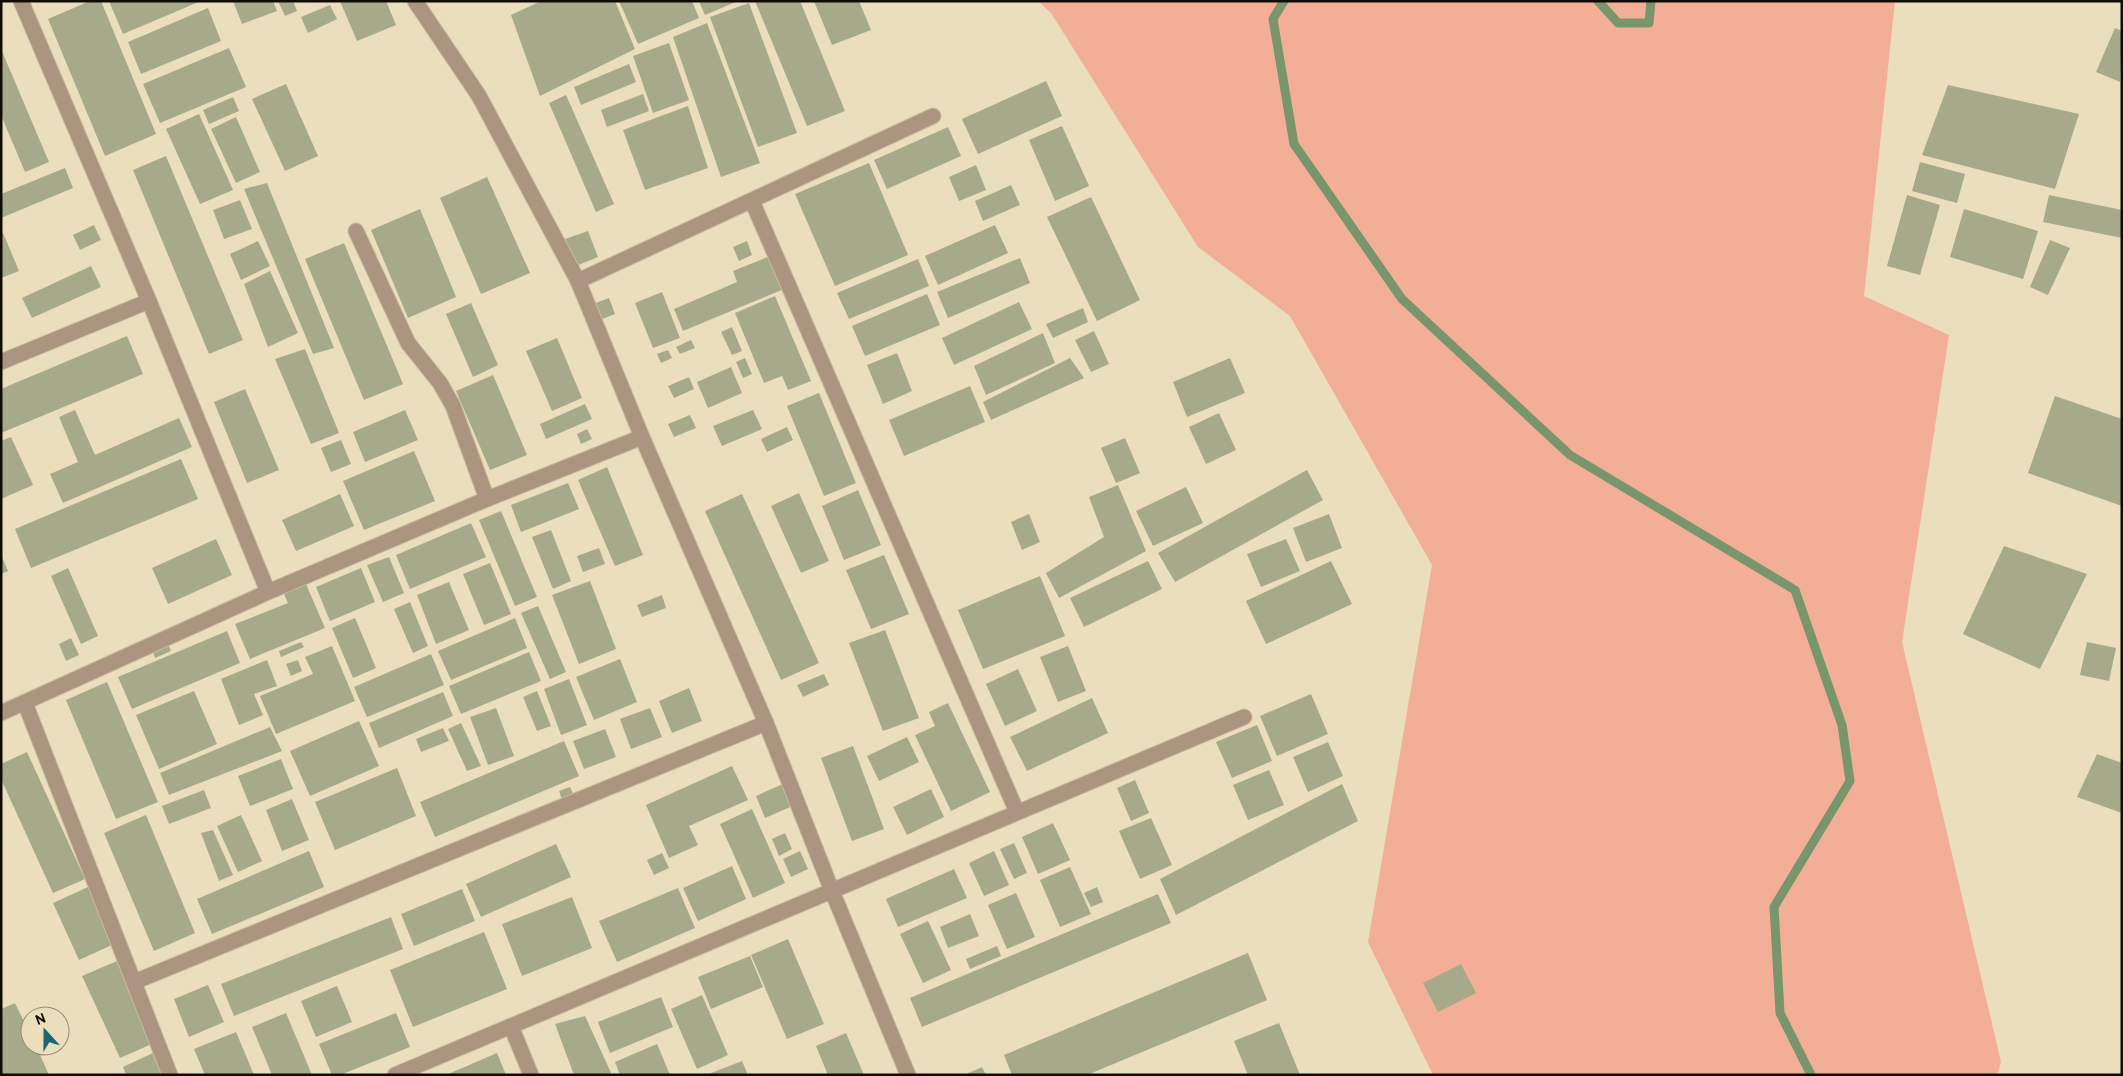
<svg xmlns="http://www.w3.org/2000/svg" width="2123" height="1076" font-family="Overpass,sans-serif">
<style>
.green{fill:#f2ae97}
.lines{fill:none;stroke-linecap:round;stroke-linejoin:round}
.stream{stroke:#78956b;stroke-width:9}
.building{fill:#a6aa8a}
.street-casing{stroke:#c8bc9f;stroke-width:17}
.street{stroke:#ac9580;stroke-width:15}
</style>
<rect width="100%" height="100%" fill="#ebdebd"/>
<polygon class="green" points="1038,1 1895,1 1864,296 1949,335 1902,642 2001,1062 1997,1075 1433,1075 1368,942 1432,565 1290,316 1198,247 1051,13"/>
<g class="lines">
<g class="stream">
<polyline points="1284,1 1273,19 1294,144 1402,299 1570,455 1795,590 1842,725 1850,781 1774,907 1780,1013 1811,1075"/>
<polyline points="1598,1 1618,23 1649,23 1651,1"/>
</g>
</g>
<g class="building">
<polygon points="90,1 101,1 156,134 105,156 48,19"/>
<polygon points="109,1 201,1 123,34"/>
<polygon points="233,1 273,1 277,11 242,24"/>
<polygon points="278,1 293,1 297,11 285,16"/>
<polygon points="340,1 386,1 396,25 357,41"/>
<polygon points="541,1 615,1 635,49 540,96 511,15"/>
<polygon points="619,1 692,1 699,18 638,44"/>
<polygon points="699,1 738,1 705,15"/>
<polygon points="755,1 800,1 845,111 807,126"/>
<polygon points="814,1 859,1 871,30 832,45"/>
<polygon points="749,3 797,133 758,147 710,17"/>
<polygon points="330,5 337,19 308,33 301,17"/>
<polygon points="208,8 221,41 141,74 128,42"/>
<polygon points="707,23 760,163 721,177 673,37"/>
<polygon points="2115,28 2122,31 2120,82 2096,72"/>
<polygon points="669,43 689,100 653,113 633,56"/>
<polygon points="229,48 246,87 160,123 143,84"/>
<polygon points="1,49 49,162 25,172 1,115"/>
<polygon points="629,64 636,82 581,105 574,87"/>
<polygon points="1046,81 1062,116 978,154 962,119"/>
<polygon points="286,84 318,156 285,171 252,99"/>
<polygon points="1948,85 2079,114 2055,189 1922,155"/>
<polygon points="643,94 649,111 607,127 601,110"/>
<polygon points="566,95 614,204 596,212 549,103"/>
<polygon points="233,97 239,111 209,124 203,110"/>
<polygon points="688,106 708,168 645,190 623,130"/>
<polygon points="199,114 233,190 200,204 166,129"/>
<polygon points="236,117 260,172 236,183 211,129"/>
<polygon points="1062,126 1089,186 1055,201 1029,140"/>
<polygon points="948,127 961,156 887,189 874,160"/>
<polygon points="166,156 243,340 209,354 133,170"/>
<polygon points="1920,162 1965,174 1957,203 1912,191"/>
<polygon points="869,163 908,255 835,286 795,194"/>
<polygon points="976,165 986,190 959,201 949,177"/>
<polygon points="65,168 73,188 1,218 1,194"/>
<polygon points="487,177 530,273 481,294 440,198"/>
<polygon points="267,183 334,348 313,354 244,189"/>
<polygon points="1011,185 1020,205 983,221 975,201"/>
<polygon points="1907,195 1940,205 1920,275 1887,266"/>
<polygon points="2049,195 2122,210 2122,238 2043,222"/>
<polygon points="1091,197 1140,300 1097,321 1047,217"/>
<polygon points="240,200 252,229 224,239 213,210"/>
<polygon points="420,209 456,297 408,318 371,230"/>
<polygon points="1964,209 2038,231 2023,279 1950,257"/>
<polygon points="94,225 101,240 80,250 73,235"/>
<polygon points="995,225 1008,253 938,285 925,256"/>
<polygon points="588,231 598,257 576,266 565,239"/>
<polygon points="3,233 19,271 1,278 1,234"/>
<polygon points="2050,240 2070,248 2048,295 2030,287"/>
<polygon points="258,241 270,266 241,280 230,254"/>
<polygon points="747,241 752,255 739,261 733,247"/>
<polygon points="344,243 403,384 364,400 305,259"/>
<polygon points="770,256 784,289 683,331 674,309 737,282 733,271"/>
<polygon points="1020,258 1030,283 948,318 937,292"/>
<polygon points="918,259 929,286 849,319 837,293"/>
<polygon points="91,266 101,287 32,318 22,298"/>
<polygon points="270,271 298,333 268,347 244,284"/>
<polygon points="662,292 680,338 653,348 635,303"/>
<polygon points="927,294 940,325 865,356 852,326"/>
<polygon points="775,296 811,381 788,390 782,376 764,383 735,313"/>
<polygon points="609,298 615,314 600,320 593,304"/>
<polygon points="1019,302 1032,329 954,365 942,338"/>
<polygon points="471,303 498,365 473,377 446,314"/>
<polygon points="1083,308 1088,322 1053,338 1046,324"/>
<polygon points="732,327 742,351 732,355 721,332"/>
<polygon points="1094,331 1109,364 1091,372 1075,340"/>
<polygon points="1043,333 1055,363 986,395 974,366"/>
<polygon points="127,336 143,374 1,433 1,389"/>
<polygon points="557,338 582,398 552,411 526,351"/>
<polygon points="691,340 695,348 680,354 676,347"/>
<polygon points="305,349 339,433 311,444 275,359"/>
<polygon points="668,350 672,358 661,363 657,354"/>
<polygon points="897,353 912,391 883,404 867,365"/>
<polygon points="745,358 752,374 743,378 736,362"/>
<polygon points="1070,358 1084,378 991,420 983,402"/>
<polygon points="1230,358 1245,393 1187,417 1173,382"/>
<polygon points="731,367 742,393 708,408 697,382"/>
<polygon points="493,375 527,455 490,470 456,391"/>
<polygon points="689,377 694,389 674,398 668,386"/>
<polygon points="970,386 985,422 904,456 889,420"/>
<polygon points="245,389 279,470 247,483 214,402"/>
<polygon points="819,393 856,483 824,496 787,406"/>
<polygon points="2055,396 2122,419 2122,506 2028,473"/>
<polygon points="585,404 592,419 546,439 540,424"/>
<polygon points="75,410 95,455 179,418 192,447 63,503 50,474 78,462 59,417"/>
<polygon points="405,410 418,440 365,462 353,432"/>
<polygon points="753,410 762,429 722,446 713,426"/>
<polygon points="1219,413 1236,450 1206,464 1189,427"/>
<polygon points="690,415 696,428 674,437 668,424"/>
<polygon points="787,427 793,440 767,452 761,439"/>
<polygon points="587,429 592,439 581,444 577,434"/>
<polygon points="11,437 33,485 1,499 1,441"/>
<polygon points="1125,438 1140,473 1116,483 1101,448"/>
<polygon points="341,440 351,464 331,472 321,448"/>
<polygon points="414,451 435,501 364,530 343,481"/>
<polygon points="181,459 198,499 31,568 15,529"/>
<polygon points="607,467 643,555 615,566 578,480"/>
<polygon points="1307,470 1323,500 1175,582 1158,553"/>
<polygon points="568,483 579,509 521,532 511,505"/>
<polygon points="1118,485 1146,551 1059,598 1046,573 1104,537 1089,497"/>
<polygon points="1186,487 1203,523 1153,546 1136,511"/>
<polygon points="858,490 881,545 844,560 822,506"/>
<polygon points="799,493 829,561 801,573 771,506"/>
<polygon points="340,494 354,526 296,551 282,520"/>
<polygon points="742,494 819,663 781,680 705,511"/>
<polygon points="501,511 537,597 515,606 479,520"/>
<polygon points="1029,514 1040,542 1022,550 1011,522"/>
<polygon points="1329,514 1342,548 1306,562 1293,528"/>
<polygon points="471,523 486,557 410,589 396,555"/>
<polygon points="551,530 571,581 553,589 532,537"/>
<polygon points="216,539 232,575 168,604 152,568"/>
<polygon points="1286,539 1300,571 1261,587 1247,554"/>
<polygon points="2004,546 2087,574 2040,669 1963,634"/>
<polygon points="599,548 605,564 583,572 577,556"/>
<polygon points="1,555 8,571 1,574"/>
<polygon points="884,555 909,614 871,629 846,570"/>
<polygon points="389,557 404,593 383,602 367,565"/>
<polygon points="1148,561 1162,589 1084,627 1070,598"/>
<polygon points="1331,561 1352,604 1266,644 1246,601"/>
<polygon points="490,563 511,614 484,625 463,574"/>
<polygon points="68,568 98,636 81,644 51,576"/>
<polygon points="361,568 375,602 330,621 316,587"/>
<polygon points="1040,576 1065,636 983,669 958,610"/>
<polygon points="590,581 616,649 579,664 552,595"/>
<polygon points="449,582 469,630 436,644 417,595"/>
<polygon points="306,584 325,628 250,659 235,624 288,603 284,594"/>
<polygon points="662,595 666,608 642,617 637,605"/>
<polygon points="410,602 428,646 413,653 394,609"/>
<polygon points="538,606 566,672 550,679 521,613"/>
<polygon points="355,618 376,668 353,678 332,628"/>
<polygon points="515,618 527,648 451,680 438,651"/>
<polygon points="885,630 919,718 883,731 849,643"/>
<polygon points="227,631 240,663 132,709 118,677"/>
<polygon points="71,638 79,655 66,661 59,644"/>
<polygon points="167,642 171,651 155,658 152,648"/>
<polygon points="301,642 304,647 281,657 279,651"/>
<polygon points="2087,642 2116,648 2109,681 2080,675"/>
<polygon points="332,646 355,701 276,734 260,696 313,674 305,657"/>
<polygon points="1068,646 1086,691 1058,702 1040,657"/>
<polygon points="529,652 541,681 461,714 449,686"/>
<polygon points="431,654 444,685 367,717 354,687"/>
<polygon points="620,659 637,702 594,720 576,677"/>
<polygon points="267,660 277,686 254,694 263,715 239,725 221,679"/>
<polygon points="298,660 302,671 291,676 286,664"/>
<polygon points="1018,669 1037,711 1005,726 986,684"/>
<polygon points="824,674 829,685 803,697 797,685"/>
<polygon points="569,679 587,725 561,735 544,689"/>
<polygon points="107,682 158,802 116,819 66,700"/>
<polygon points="689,688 702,721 672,733 659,701"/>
<polygon points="194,691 217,744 159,769 136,715"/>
<polygon points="537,691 551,726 537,731 523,697"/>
<polygon points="443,692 453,716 379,748 369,723"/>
<polygon points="1311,694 1328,734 1277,756 1260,716"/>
<polygon points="1092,698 1108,733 1027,771 1010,737"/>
<polygon points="948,703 990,792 951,811 915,735 935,726 929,712"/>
<polygon points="496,708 514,756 488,765 470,717"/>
<polygon points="650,708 662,737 631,749 620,719"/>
<polygon points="359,721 379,766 310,796 290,751"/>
<polygon points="461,723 481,766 467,771 448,729"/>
<polygon points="1257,725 1272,761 1232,778 1216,742"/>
<polygon points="270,727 282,751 169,795 160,773"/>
<polygon points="443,728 449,741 421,752 416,739"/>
<polygon points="605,729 616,757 584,769 573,741"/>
<polygon points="907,737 919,762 879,781 867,756"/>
<polygon points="564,741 579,776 435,837 420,802"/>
<polygon points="1328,742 1343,776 1308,792 1293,757"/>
<polygon points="853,746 884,829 852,841 821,758"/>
<polygon points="27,752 85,879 53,893 1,779 1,764"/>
<polygon points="2097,754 2122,763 2122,813 2077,797"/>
<polygon points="281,759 293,789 250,806 238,776"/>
<polygon points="732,766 748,800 689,826 698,845 669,858 646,805"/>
<polygon points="397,768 416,816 335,850 315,802"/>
<polygon points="1269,770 1284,805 1248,820 1233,785"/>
<polygon points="1135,780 1149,813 1131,821 1117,788"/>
<polygon points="785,783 795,805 765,818 756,796"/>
<polygon points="1342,784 1358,821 1176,915 1160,879"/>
<polygon points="570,787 575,798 563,802 559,791"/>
<polygon points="931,789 944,817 907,835 893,807"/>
<polygon points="204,790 211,808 169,824 162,806"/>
<polygon points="292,799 309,840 282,851 266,810"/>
<polygon points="752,809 785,883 753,898 720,824"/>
<polygon points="146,815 195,933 154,951 104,833"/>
<polygon points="241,815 262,861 238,872 217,826"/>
<polygon points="1151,818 1172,865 1140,879 1119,831"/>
<polygon points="1053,823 1070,860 1038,874 1022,837"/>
<polygon points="213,830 233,875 219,881 201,833"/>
<polygon points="785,833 792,849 779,856 772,839"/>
<polygon points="1014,843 1027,873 1014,879 1000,849"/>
<polygon points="556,844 571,877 481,917 466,884"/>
<polygon points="309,851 324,887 212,934 197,899"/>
<polygon points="800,851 808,869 791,877 783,859"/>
<polygon points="994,851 1009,885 984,896 969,863"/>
<polygon points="662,853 669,868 654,875 647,860"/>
<polygon points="732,866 746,899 698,921 683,888"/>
<polygon points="1070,867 1091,914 1060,927 1040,880"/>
<polygon points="954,869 967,898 898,927 886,899"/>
<polygon points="88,887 114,944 79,960 53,903"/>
<polygon points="1097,887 1103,902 1091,907 1084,893"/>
<polygon points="678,888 695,928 617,962 599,921"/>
<polygon points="462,889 475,921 414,946 401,914"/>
<polygon points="1016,893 1035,937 1007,949 988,905"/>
<polygon points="1158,894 1171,923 922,1027 910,998"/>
<polygon points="572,897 592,948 522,976 502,924"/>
<polygon points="970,914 979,936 948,948 940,927"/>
<polygon points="391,917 403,949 234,1016 221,984"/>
<polygon points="928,921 951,970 923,983 900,934"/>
<polygon points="484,932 507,989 413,1027 390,970"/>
<polygon points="788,939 824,1024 787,1039 751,955"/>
<polygon points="997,946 1001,956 970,969 966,959"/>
<polygon points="1248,953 1267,1000 1087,1075 1012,1075 1004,1055"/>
<polygon points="750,956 763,987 711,1009 698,977"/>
<polygon points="117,961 154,1043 120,1058 82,976"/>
<polygon points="1461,964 1476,993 1438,1012 1423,983"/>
<polygon points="208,985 224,1022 189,1037 174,999"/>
<polygon points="337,986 352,1022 316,1037 301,1001"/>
<polygon points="702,995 728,1055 697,1069 671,1009"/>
<polygon points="661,997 673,1027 610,1053 598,1022"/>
<polygon points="15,1003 30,1034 30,1046 36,1046 49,1075 1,1075 1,1009"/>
<polygon points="286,1013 312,1075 272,1075 252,1027"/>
<polygon points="396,1013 410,1047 340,1075 332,1075 319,1044"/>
<polygon points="585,1016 612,1075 574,1075 555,1024"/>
<polygon points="1279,1023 1300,1075 1248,1075 1234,1041"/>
<polygon points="236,1032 254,1075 205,1075 194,1049"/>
<polygon points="846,1033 864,1075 828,1075 816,1046"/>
<polygon points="657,1044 670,1075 620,1075 615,1062"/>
<polygon points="155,1052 165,1075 126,1075 123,1067"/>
<polygon points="497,1053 506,1075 446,1075"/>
<polygon points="742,1061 748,1075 706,1075"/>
<polygon points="982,1067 986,1075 964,1075"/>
</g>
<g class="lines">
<g class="street-casing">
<g id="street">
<polyline points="21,1 149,301 268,592"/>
<polyline points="415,1 479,96 578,281 642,437 766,723 832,891 908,1075"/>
<polyline points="752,201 1017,812"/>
<polyline points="356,231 408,343 440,383 453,406 487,499"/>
<polyline points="578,281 933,116"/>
<polyline points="1,362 149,301"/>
<polyline points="25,703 170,1075"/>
<polyline points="1,713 268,592 487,499 642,437"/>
<polyline points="134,982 766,723"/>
<polyline points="511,1026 531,1075"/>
<polyline points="395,1075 1244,717"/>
</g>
</g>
<use href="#street" class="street"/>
</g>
<rect width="2123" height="1076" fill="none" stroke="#100b03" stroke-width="5"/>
<g transform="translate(45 1031) rotate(339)"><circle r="24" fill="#ebdebd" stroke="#938a73"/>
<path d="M0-4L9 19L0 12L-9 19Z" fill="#1e6674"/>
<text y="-8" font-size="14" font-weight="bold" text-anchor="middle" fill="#100b03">N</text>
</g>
</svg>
